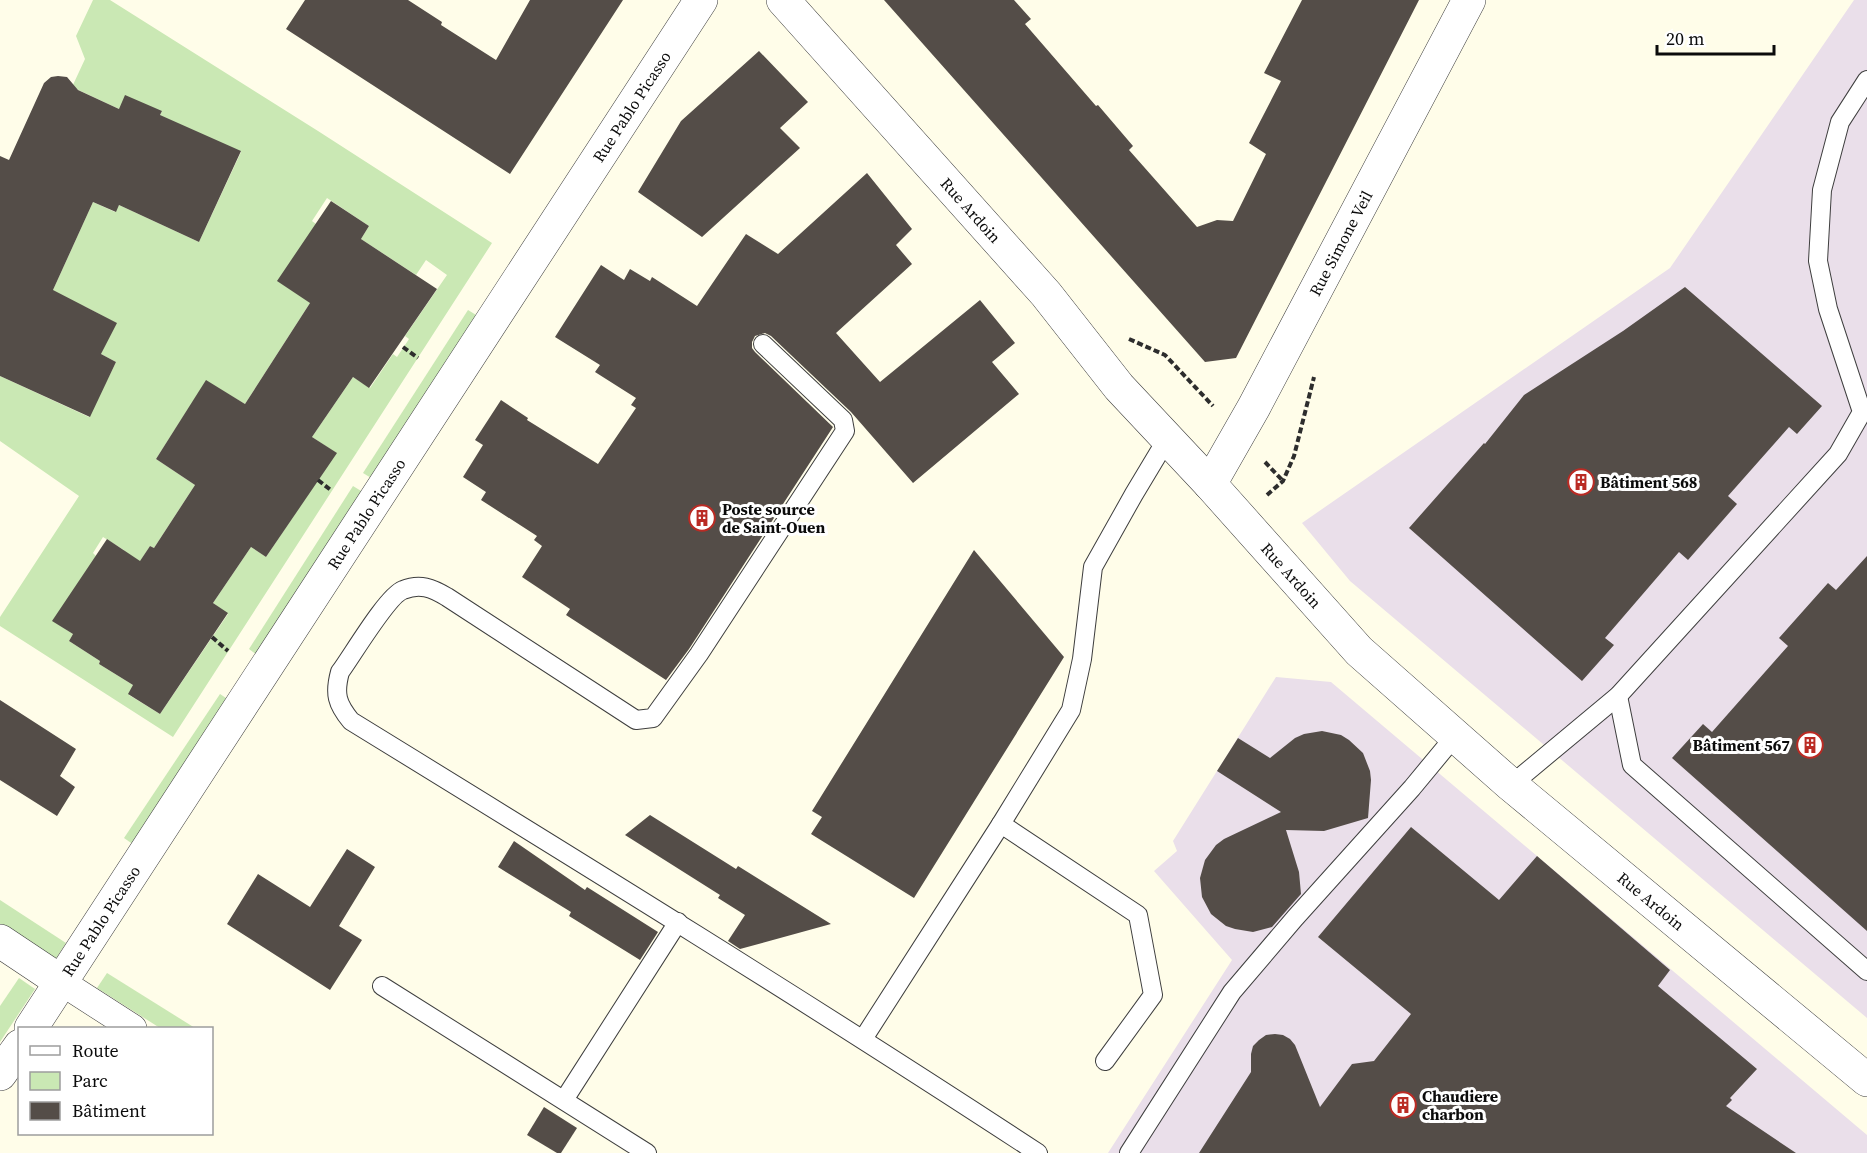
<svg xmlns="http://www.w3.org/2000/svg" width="1867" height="1153" font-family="'Source Serif 4',serif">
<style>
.industrial{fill:#eadfea}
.green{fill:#cae8b4;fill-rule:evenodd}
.building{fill:#544d48}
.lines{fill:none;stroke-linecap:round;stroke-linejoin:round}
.service-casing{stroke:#3e3e3e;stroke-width:20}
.pedestrian-casing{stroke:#3e3e3e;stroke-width:28}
.minor-casing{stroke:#3e3e3e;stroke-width:34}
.path{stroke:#2d2d2d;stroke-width:4;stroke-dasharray:6 3;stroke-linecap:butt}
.service{stroke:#fff;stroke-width:18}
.pedestrian{stroke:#fff;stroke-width:27}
.minor{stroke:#fff;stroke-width:33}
.labels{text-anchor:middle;stroke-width:6;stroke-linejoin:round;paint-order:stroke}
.street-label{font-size:16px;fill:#0b0b0b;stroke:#fff}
.poi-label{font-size:16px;font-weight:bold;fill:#0b0b0b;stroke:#fff;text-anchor:start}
</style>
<rect width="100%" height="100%" fill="#fffde9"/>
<g class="industrial">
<polygon points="1854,0 1867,0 1867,1018 1350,581 1302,523 1670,268"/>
<polygon points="1276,677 1331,682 1867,1135 1867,1153 1108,1153 1232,960 1154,871 1177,851 1173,841"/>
</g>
<g class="green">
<path d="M93,0H110L318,131L492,243L173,737L0,626V617L79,496L0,441V376L89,417L116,362L101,354L116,323L84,306L48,301L93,202L115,212L119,205L199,242L241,152L156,124L162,111L119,109L72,87L85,59L76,36ZM327,198L369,226L361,239L416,275L426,260L447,275L405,336L409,339L397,357L393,354L370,388L353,377L312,437L336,453L266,557L251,547L213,603L228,614L160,714L129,695L133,685L99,664L100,661L69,641L73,634L53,621L96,556L93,553L103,537L124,550L132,574L150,546L154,548L195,485L156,459L206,381L245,404L310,303L316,224L312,221Z"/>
<polygon points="468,310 481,318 376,481 363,473"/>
<polygon points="353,486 366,494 261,658 249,649"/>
<polygon points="220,694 232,702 137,847 124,838"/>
<polygon points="0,900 66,943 55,960 0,924"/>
<polygon points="107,973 195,1028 160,1028 97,988"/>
<polygon points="19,978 35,989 0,1042 0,1006"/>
</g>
<g class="building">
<polygon points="305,0 408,0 442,22 441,25 496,60 530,0 623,0 510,174 286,29"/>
<polygon points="884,0 1014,0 1031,19 1025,24 1096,106 1098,105 1133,146 1129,150 1197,227 1217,220 1233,221 1266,154 1249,143 1281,81 1264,73 1302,0 1419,0 1236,358 1205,362"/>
<polygon points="759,51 808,102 780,128 800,148 702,237 638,192 681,121"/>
<polygon points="58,76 67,77 78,90 119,109 125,95 162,111 160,115 241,151 199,242 119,205 116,212 93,202 53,290 117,323 101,354 116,362 90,417 0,376 0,156 9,160 44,83 51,77"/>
<polygon points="867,173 912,229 896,245 912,264 836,333 880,382 980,300 1015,343 992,362 1019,394 913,483 851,412 771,336 765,333 755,336 752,342 752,348 755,352 833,427 689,649 666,680 566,615 570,609 522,577 542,546 534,540 537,536 481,500 486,492 463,477 483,445 475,440 501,400 528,418 527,420 598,464 636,408 631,405 636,398 595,372 600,365 555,337 601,265 624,280 630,269 650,281 652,277 697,306 746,234 778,254"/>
<polygon points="331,201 369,226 361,239 437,289 369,388 353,377 312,437 337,453 266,557 251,547 213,603 228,613 160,714 128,694 133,685 99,664 100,661 69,641 73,634 52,621 107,539 140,561 150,546 154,548 195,485 156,459 206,380 245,404 310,303 277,281"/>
<polygon points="1685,287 1822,406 1797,434 1789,427 1728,496 1737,504 1688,560 1679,552 1605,638 1614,645 1582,681 1409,528 1484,443 1485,444 1524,395 1623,331"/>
<polygon points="974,550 1064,657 914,898 811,834 822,817 812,811"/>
<polygon points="1867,556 1867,931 1672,758 1703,724 1712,732 1788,646 1779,638 1828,583 1836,590"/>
<polygon points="0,700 76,749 60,776 75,787 57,816 0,780"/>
<polygon points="1322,731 1341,735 1349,740 1363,753 1370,771 1371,780 1368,818 1324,831 1286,830 1299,872 1301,894 1272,927 1253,932 1235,929 1226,926 1211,914 1202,897 1200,878 1205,860 1216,845 1224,839 1281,812 1217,771 1238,738 1270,758 1295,738 1304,734"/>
<polygon points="650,815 736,869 738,866 831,924 740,949 728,941 745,915 718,898 720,895 625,835"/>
<polygon points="1411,827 1499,900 1537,856 1670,970 1658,986 1757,1069 1730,1098 1732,1100 1726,1106 1796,1153 1199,1153 1251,1072 1251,1054 1253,1046 1259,1040 1266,1035 1275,1034 1283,1035 1290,1039 1295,1045 1320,1107 1352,1064 1374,1061 1411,1014 1318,937"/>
<polygon points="514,841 585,890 587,887 658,932 640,960 569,916 571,912 498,867"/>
<polygon points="347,849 375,867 339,926 362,940 330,990 227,924 258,874 310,907"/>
<polygon points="544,1107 577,1128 561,1153 557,1153 527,1135"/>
</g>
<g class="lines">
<g class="service-casing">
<g id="service">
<path d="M763,344L843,420L845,431L699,654L653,718L636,720L447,597C432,588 420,583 403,590C387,596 352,656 340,672C334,694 337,704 351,721C582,863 812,1005 1038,1153"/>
<polyline points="1618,696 1632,765 1867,971"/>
<polyline points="1511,785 1618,696 1838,454 1862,412 1828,309 1818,261 1822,190 1840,122 1867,80"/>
<polyline points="1001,824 1138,915 1153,995 1105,1061"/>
<polyline points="382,986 647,1153"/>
<polyline points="863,1039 1001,824 1071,710 1082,659 1093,567 1134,494 1167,439"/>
<polyline points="564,1100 678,922"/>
<polyline points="1129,1153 1232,992 1295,918 1412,788 1455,736"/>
</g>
</g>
<g class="pedestrian-casing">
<polyline id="pedestrian" points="63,983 133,1028"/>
</g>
<g class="minor-casing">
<g id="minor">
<path id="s1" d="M783,0L1046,294L1119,387L1210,484L1359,651L1511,785L1867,1080"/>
<path id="s2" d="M1210,484L1254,407L1469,0"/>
<polyline points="0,941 63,983"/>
<path id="s3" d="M31,1028L701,0"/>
<polyline points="0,1074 20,1046"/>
</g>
</g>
<g class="path">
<polyline points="1129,339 1165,355 1213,406"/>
<polyline points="403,347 418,358"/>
<polyline points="1265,462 1283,481"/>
<polyline points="318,480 332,491"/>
<polyline points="1267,495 1283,481 1294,456 1314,377"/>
<polyline points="212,637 228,651"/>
</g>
<use href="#service" class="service"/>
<use href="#pedestrian" class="pedestrian"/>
<use href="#minor" class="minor"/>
</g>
<defs>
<g id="building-ring" transform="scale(1.35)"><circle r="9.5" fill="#fff" stroke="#ba2b24" stroke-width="1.5"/><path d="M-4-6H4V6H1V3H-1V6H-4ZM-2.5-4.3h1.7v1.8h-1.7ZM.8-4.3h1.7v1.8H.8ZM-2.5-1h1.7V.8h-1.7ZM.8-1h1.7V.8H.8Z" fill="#ba2b24"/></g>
</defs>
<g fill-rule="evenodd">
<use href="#building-ring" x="1581" y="482"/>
<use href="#building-ring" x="702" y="518"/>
<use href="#building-ring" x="1810" y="745"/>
<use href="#building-ring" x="1403" y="1105"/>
</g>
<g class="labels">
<g class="street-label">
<text dy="6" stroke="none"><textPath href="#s3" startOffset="1100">Rue Pablo Picasso</textPath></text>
<text dy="6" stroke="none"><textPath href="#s1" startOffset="282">Rue Ardoin</textPath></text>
<text dy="6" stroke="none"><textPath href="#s2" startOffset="274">Rue Simone Veil</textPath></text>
<text dy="6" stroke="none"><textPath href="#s3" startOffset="614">Rue Pablo Picasso</textPath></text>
<text dy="6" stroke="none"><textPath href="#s1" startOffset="768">Rue Ardoin</textPath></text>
<text dy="6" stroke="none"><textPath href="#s1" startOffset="1254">Rue Ardoin</textPath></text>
<text dy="6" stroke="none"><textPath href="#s3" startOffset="128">Rue Pablo Picasso</textPath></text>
</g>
<g class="poi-label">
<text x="1600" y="488">Bâtiment 568</text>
<text x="722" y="515">Poste source<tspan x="722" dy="18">de Saint-Ouen</tspan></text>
<text x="1790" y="751" text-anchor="end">Bâtiment 567</text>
<text x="1422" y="1102">Chaudiere<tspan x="1422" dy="18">charbon</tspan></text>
</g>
</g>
<rect x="18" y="1027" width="195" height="108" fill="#ffffff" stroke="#9d9d9d" stroke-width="1.5"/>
<rect x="30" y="1046" width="30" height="9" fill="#ffffff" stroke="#9d9d9d" stroke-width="1.5"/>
<text x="72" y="1057" font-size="18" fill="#0b0b0b">Route</text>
<rect x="30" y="1072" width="30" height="18" fill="#cae8b4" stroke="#9d9d9d" stroke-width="1.5"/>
<text x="72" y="1087" font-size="18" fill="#0b0b0b">Parc</text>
<rect x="30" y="1102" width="30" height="18" fill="#544d48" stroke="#9d9d9d" stroke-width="1.5"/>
<text x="72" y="1117" font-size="18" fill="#0b0b0b">Bâtiment</text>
<path d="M1657 45v9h117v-9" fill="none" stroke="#0b0b0b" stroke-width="3"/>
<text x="1666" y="45" font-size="18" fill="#0b0b0b" stroke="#ffffff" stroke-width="4.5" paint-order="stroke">20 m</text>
</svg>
